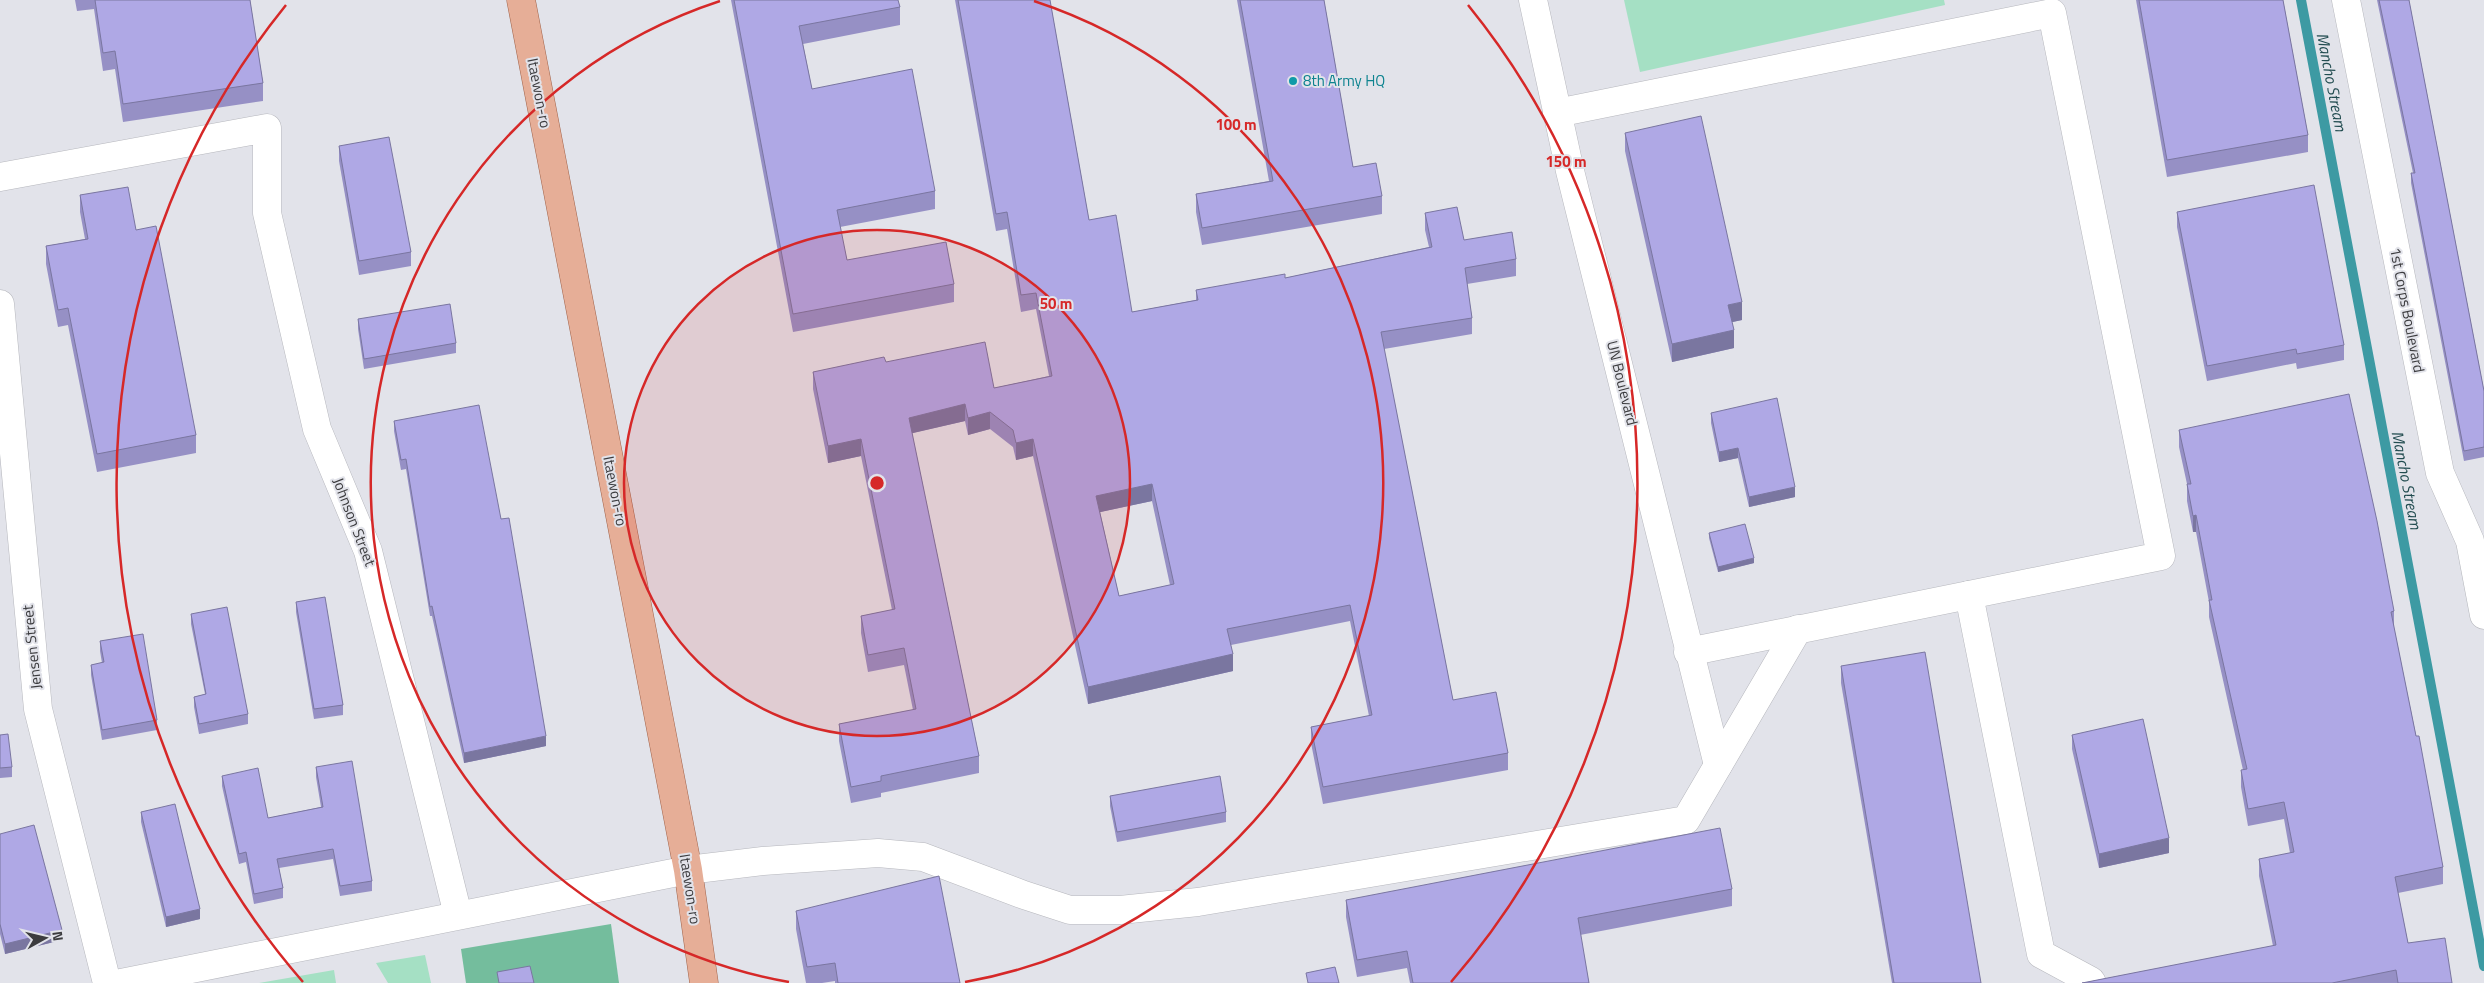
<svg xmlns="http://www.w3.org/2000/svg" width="2484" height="983" font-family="'Titillium Web',sans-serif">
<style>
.green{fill:#a5e0c4}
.forest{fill:#74bd9d}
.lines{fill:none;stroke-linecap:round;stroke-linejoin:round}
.stream{stroke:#3d9aa3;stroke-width:10}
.minor-casing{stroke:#b6b7bd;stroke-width:29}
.major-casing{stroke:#a0634b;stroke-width:29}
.minor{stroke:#fff;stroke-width:28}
.major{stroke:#e6ae97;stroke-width:28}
.wall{fill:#9690c5;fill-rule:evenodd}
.shaded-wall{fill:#7a76a0}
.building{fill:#afa8e5;stroke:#7a76a0;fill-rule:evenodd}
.ring{fill:none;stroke:#d62828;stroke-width:2.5}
.culture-dot{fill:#0f9aa8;stroke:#e2e3ea;stroke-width:2}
.labels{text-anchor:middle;stroke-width:4;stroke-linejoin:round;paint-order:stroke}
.culture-label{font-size:15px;fill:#0d838f;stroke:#e2e3ea;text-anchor:start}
.street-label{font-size:15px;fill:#3c3c3f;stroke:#e2e3ea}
.water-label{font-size:16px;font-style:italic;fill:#224c50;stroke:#e2e3ea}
.centre{fill:#d62828;stroke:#e2e3ea;stroke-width:2.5}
.ring-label{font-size:15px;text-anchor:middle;font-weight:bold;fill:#d62828;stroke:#e2e3ea;stroke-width:4;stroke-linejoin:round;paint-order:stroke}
</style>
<rect width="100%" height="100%" fill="#e2e3ea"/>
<g class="green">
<polygon points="1624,0 1944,0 1945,5 1640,72"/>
<polygon points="425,955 431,983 388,983 376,963"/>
<polygon points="334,970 336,983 259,983"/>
</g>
<polygon class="forest" points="611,924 619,983 466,983 461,949"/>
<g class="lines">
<polyline class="stream" points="2301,0 2484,966"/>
<g class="minor-casing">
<g id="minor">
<polyline points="1533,0 1570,171 1718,765"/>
<polyline points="2346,0 2440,473 2470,541 2484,615"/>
<polyline points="1557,113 2052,13 2161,556 1688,652"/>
<polyline points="0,177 267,128 267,213 317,429 368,551 458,915"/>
<polyline points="0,304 38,709 107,983"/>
<polyline points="1969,595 2041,954 2091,981 2092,983"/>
<polyline points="121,983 688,870 763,861 878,853 923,857 1024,895 1070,910 1120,910 1198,902 1686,820 1798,629"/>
</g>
</g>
<g class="major-casing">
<polyline id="major" points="521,0 688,870 704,983"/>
</g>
<use href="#minor" class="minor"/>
<use href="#major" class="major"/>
</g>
<g class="wall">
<polygon points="75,0 250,0 263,83 263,101 123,122 115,69 103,71 94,9 77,11"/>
<polygon points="731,0 898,0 900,7 900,25 803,44 812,89 935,191 935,209 840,227 847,260 954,284 954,302 793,332"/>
<path d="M955,0H1050L1089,220L1132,312L1196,300V290L1285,278L1429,247L1425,230V213L1464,240L1516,259V276L1467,284L1472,318V334L1384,349L1453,700L1508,753V770L1323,804L1311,743V727L1369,716L1350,621L1231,645L1233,671L1088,704L1033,456L1016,460L1013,447L990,429L968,435L965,421L912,433L979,756V773L881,793V797L851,803L839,741V724L913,710L904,665L868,672L861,633V616L892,610L861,456L828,463L813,389V372L886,362L994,388L1049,376L1036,309L1021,312L1007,229L996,231ZM1152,501L1170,585L1119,596L1100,512Z"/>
<polygon points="1237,0 1324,0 1353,167 1382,196 1382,214 1202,245 1196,212 1196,194 1269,181"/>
<polygon points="2136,0 2283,0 2308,135 2308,152 2167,177 2140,23"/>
<polygon points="2377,0 2409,0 2484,391 2484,457 2464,461 2411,183 2411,173 2413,173"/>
<polygon points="1625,133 1742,320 1732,322 1734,348 1672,362 1625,151"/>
<polygon points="339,146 411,252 411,266 359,275 339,161"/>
<polygon points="80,195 136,230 196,435 196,453 97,472 68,325 58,327 46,264 46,246 85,239 80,212"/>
<polygon points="2177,212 2344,345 2344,360 2297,369 2296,363 2207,381 2177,227"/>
<polygon points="358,319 456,343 456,353 364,369 358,329"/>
<polygon points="1711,413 1795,497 1749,507 1738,458 1719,462 1711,423"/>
<polygon points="394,421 501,519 546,746 464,763 432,616 430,616 406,469 401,470 394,431"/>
<polygon points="2179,430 2394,611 2394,628 2443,867 2443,884 2398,893 2408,943 2452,983 2082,983 2273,946 2259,876 2259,859 2290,853 2284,819 2248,826 2241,787 2241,770 2243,770 2209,617 2209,602 2196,532 2193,532 2187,501 2187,484 2179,447"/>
<polygon points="1709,533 1754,563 1718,572 1709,538"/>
<polygon points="296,602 343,705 343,715 314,719 296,612"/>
<polygon points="191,614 248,714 248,724 199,734 194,707 194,697 205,694 191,624"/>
<polygon points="100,641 157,720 157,730 102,740 91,675 91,665 102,663 100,651"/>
<polygon points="1841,666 1981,983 1892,983 1841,683"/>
<polygon points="0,735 12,767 12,777 0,778"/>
<polygon points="2072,735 2169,853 2099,868 2072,749"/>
<polygon points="316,767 372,881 372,891 340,896 333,859 279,868 283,888 283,898 254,904 246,862 239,864 222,786 222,776 268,818 321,807 316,777"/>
<polygon points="1110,796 1226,812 1226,822 1117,842 1110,806"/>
<polygon points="141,812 200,919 166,927 141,822"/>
<polygon points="0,834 62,940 5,954 0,934"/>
<polygon points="1732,889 1732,906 1580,935 1589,983 1410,983 1407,968 1357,977 1346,917 1346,900"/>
<polygon points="796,911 960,983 835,983 835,981 822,983 806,983 796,929"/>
</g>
<g class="shaded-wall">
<polygon points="1742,302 1742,320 1728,323 1728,305"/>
<polygon points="1734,330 1734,348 1672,362 1672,344"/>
<polygon points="965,404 965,421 909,434 909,418"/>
<polygon points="990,412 990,429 968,435 968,418"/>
<polygon points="861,439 861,456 828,463 828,446"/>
<polygon points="1033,439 1033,456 1016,460 1016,443"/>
<polygon points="1738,448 1738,458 1719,462 1719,452"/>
<polygon points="1152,484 1152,501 1096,513 1096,496"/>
<polygon points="1795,487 1795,497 1749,507 1749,497"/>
<polygon points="2196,515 2196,532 2193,532 2193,516"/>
<polygon points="1754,558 1754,563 1718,572 1718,567"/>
<polygon points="1233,654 1233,671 1088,704 1088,687"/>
<polygon points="546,736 546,746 464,763 464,753"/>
<polygon points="2169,838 2169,853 2099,868 2099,854"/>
<polygon points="200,909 200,919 166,927 166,917"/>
<polygon points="62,930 62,940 5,954 5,944"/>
</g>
<g class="building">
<polygon points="95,0 250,0 263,83 123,104 115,51 103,53"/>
<polygon points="734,0 898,0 900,7 799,26 812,89 912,69 935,191 837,210 847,260 946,242 954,284 793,314"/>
<path d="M958,0H1050L1089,220L1116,215L1132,312L1198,300L1196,290L1285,274V278L1432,247L1425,213L1457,207L1464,240L1512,232L1516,259L1465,268L1472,318L1381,332L1453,700L1496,692L1508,753L1323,787L1311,727L1372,715L1350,605L1227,629L1233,654L1088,687L1033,439L1016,443L1013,430L990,412L968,418L965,404L909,418L979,756L881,776V781L851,787L839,724L916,709L904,648L868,655L861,616L895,609L861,439L828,446L813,372L884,357L886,362L985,342L994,388L1052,376L1036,293L1021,295L1007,212L996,214ZM1152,484L1174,584L1119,596L1096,496Z"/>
<polygon points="1240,0 1324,0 1353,167 1376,163 1382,196 1202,228 1196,194 1273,181"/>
<polygon points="2139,0 2283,0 2308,135 2167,160"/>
<polygon points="2379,0 2409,0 2484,391 2484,447 2464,451 2411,173 2415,173"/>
<polygon points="1701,116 1742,302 1728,305 1734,330 1672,344 1625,133"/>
<polygon points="389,137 411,252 359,261 339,146"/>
<polygon points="2314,185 2344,345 2297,354 2296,349 2207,366 2177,212"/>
<polygon points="128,187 136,230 156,226 196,435 97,454 68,308 58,310 46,246 88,239 80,195"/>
<polygon points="450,304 456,343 364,359 358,319"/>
<polygon points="2349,394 2377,521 2394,611 2391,612 2416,736 2419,736 2443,867 2395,877 2408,943 2445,938 2452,983 2398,983 2396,970 2332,983 2082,983 2276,945 2259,859 2294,852 2284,802 2248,809 2241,770 2247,769 2209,600 2212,600 2196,515 2193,516 2187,484 2191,484 2179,430"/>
<polygon points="1777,398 1795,487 1749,497 1738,448 1719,452 1711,413"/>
<polygon points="479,405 501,519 509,518 546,736 464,753 432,606 430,607 406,459 401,460 394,421"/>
<polygon points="1745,524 1754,558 1718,567 1709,533"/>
<polygon points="325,597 343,705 314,709 296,602"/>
<polygon points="227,607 248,714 199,724 194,697 206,694 191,614"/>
<polygon points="143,634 157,720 102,730 91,665 104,662 100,641"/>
<polygon points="1925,652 1981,983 1894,983 1841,666"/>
<polygon points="2143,719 2169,838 2099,854 2072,735"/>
<polygon points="8,734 12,767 0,768 0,735"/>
<polygon points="352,761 372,881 340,886 333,849 277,859 283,888 254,894 246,852 239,854 222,776 258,768 268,818 323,807 316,767"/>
<polygon points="1220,776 1226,812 1117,832 1110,796"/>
<polygon points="175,804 200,909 166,917 141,812"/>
<polygon points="34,825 62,930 5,944 0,924 0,834"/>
<polygon points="1720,828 1732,889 1578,918 1589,983 1413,983 1407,951 1357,960 1346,900"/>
<polygon points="939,876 960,983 838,983 835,963 807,967 796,911"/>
<polygon points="530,966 534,983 499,983 497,972"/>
<polygon points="1335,967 1339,983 1308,983 1306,973"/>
</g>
<circle cx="877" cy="483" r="253" fill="#d62828" fill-opacity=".12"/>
<g class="ring">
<circle cx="877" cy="483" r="253"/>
<path d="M789 982A507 507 0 0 1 720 1M1034 1A507 507 0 0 1 965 982"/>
<path d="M303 982A760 760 0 0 1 286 5M1468 5A760 760 0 0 1 1451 982"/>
</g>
<circle class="culture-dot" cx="1293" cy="81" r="5"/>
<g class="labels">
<g class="culture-label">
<text x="1303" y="86">8th Army HQ</text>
</g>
<g class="street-label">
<text transform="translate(539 93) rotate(79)" y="5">Itaewon-ro</text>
<text transform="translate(2407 310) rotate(79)" y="5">1st Corps Boulevard</text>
<text transform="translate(1622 383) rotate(76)" y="5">UN Boulevard</text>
<text transform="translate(615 491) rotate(79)" y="5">Itaewon-ro</text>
<text transform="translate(354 522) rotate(69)" y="5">Johnson Street</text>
<text transform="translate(32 647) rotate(-96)" y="5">Jensen Street</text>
<text transform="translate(690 889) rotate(81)" y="5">Itaewon-ro</text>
</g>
<g class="water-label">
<text transform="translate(2332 82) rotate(79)" y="6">Mancho Stream</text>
<text transform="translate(2407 480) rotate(79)" y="6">Mancho Stream</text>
</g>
</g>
<circle cx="877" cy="483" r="8" class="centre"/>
<g class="ring-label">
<text x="1236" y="130">100 m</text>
<text x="1566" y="167">150 m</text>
<text x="1056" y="309">50 m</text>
</g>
<g transform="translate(45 938) rotate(82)" stroke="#e2e3ea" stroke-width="4" paint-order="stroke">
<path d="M0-4L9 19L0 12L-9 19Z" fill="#3c3c3f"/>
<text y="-8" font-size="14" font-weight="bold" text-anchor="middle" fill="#3c3c3f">N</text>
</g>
</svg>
